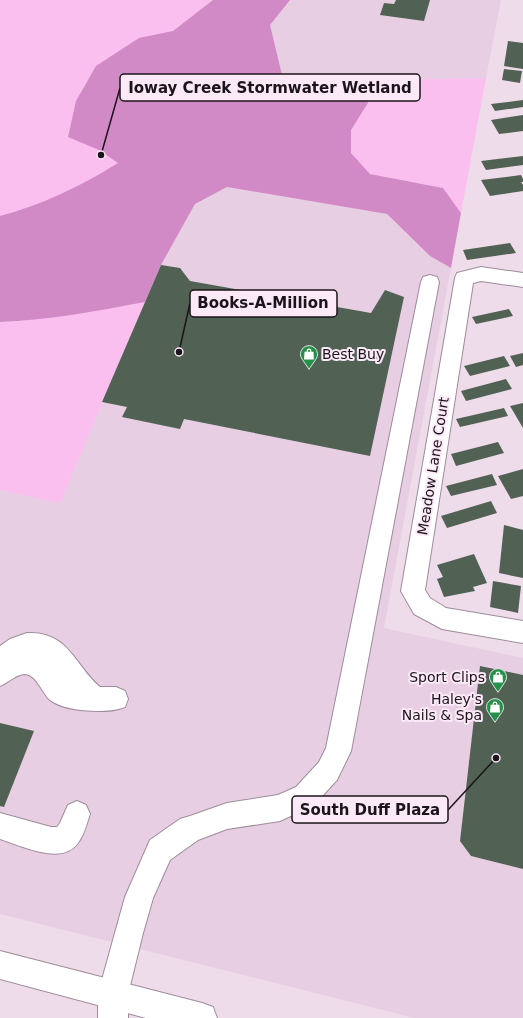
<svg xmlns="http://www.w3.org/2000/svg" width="523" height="1018" font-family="'DejaVu Sans',sans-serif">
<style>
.built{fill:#e8cee3}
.green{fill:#fabfef}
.forest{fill:#d28ac6}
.building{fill:#516254}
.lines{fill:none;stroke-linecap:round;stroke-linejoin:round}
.minor-casing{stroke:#9e8c9a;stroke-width:2}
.major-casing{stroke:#9e8c9a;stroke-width:2}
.minor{fill:#fff;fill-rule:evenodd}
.major{fill:#fff;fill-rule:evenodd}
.labels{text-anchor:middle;stroke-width:4;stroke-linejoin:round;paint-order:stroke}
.poi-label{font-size:14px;fill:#1b141a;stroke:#fce9f8;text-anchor:end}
.street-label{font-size:14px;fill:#1b141a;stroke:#fce9f8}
.leader{fill:none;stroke:#1b141a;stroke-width:1.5}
.callout-dot{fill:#1b141a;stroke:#fce9f8;stroke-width:1.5}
.callout{fill:#fce9f8;stroke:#1b141a;stroke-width:1.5}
.callout-label{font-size:15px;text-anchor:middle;font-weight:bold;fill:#1b141a}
</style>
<rect width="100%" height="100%" fill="#efdceb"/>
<g class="built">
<polygon points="290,0 501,0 486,78 374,80 303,85 283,79 269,25"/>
<polygon points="227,187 387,214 430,256 451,268 384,628 523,658 523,1018 414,1018 0,914 0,490 60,502 161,265 195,204"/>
</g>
<g class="green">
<polygon points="0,0 266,0 141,302 145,302 60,503 0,490 0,322 26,321 0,310"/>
<polygon points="486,78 461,213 443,188 370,174 351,153 351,130 368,103 374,80"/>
</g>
<path class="forest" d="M213,0H290L270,25L283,79L303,85L374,80L368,103L351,130V153L370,174L443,188L461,213L451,268L430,256L387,214L227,187L195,204L161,265L145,302C97,311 49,320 0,322V216C42,205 81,186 118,163L99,150L68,137L76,101L96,66L139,38L173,31Z"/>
<g class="building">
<polygon points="396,0 430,0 424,21 380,15 384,3 394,4"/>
<polygon points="508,41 523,43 523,69 504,66"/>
<polygon points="504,69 522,71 520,83 502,80"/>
<polygon points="523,100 523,107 495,111 491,104"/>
<polygon points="523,115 523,131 499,134 491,120"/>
<polygon points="523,156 523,165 486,170 481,161"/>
<polygon points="521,175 523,179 523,182 521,182 523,185 523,191 490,196 481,180"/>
<polygon points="510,243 516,253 467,260 463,250"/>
<polygon points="161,265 180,268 190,281 371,313 385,290 404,297 370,456 184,419 180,429 122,417 127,407 102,402"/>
<polygon points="509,309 513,316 476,324 472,317"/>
<polygon points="523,353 523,365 516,367 510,356"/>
<polygon points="504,356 510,366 470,376 464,366"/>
<polygon points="506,379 512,389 466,401 461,391"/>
<polygon points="523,403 523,428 510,406"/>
<polygon points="504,408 508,416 460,427 456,419"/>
<polygon points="498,442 504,453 456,466 451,454"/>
<polygon points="523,469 523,496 511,499 498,476"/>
<polygon points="492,474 497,485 451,496 446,486"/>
<polygon points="491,501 497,513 447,528 441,516"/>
<polygon points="504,525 523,530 523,578 499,573"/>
<polygon points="474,554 487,583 473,587 475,591 444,597 437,579 443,577 437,565"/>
<polygon points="493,581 521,586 518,613 490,607"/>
<polygon points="480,666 523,675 523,869 471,856 460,841"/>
<polygon points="0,723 34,731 4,807 0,806"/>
</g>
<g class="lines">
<g class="minor-casing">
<g id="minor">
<polygon points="481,267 523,273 523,287 481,281 473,283 425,590 430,598 446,608 523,621 523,643 442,629 414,614 401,591 455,278 457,273"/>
<polygon points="430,275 437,277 439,282 351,751 337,780 314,805 280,821 227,829 198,840 170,860 153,898 143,933 128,994 128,1018 98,1018 98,994 125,897 150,840 180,819 190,816 227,803 278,795 296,787 319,762 326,748 421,282 423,277"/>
<path d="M27,633C69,631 74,665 100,687H116L125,691L128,699L125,707C108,714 65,712 50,700C42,693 37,675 25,674C16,674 8,683 0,686V646L10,639Z"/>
<path d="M77,801L86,805L90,814C87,823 84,835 78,843C62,866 22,846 0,839V813L51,827H57L60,823L68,805Z"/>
</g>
</g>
<g class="major-casing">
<polygon id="major" points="0,951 202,1003 213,1007 217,1018 146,1018 0,979"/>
</g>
<use href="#minor" class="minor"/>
<use href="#major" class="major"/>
</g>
<defs>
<g id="shop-pin" transform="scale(0.9)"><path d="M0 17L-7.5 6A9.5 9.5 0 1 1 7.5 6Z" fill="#23914a" stroke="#fce9f8"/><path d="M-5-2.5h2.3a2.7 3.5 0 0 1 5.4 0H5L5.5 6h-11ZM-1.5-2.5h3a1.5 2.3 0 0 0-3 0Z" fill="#fff"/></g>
</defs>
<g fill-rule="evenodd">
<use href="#shop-pin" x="309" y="354"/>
<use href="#shop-pin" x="498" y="677"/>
<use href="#shop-pin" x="495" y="707"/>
</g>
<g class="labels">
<g class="poi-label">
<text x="322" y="359" text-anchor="start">Best Buy</text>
<text x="485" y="682">Sport Clips</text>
<text x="482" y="704">Haley's<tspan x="482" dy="16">Nails &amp; Spa</tspan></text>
</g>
<g class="street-label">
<text transform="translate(433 466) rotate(-81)" y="5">Meadow Lane Court</text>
</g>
</g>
<path class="leader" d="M101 155L120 88M179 352L190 303M496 758L448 810"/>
<g class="callout-dot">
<circle cx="101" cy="155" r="4"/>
<circle cx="179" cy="352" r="4"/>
<circle cx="496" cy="758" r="4"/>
</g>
<g class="callout">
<rect x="120" y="74" width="300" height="27" rx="4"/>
<rect x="190" y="290" width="147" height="27" rx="4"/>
<rect x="292" y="796" width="156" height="27" rx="4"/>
</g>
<g class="callout-label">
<text x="270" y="93">Ioway Creek Stormwater Wetland</text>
<text x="263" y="308">Books-A-Million</text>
<text x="370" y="815">South Duff Plaza</text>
</g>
</svg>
